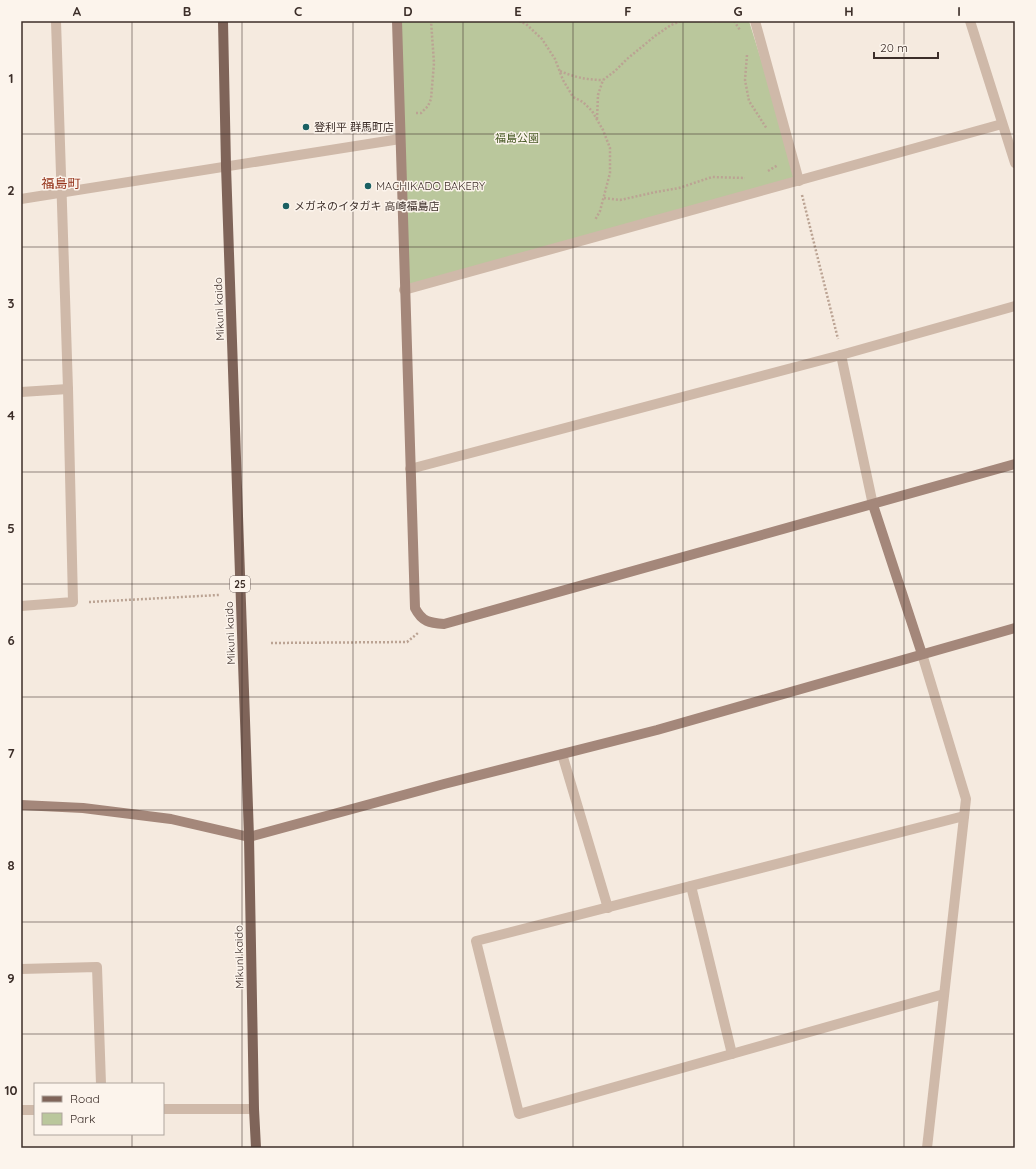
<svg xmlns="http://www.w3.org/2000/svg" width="1036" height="1169" font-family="Quicksand,'Noto Sans JP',sans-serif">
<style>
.green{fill:#bac79c}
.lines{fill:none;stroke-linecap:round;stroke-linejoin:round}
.path{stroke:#bba393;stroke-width:2.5;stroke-dasharray:2 2;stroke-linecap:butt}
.street{stroke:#cfb9a9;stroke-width:10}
.secondary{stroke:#a4877a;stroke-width:10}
.primary{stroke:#7f6459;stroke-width:10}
.grid{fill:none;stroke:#3c2e29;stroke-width:1;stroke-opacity:0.55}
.poi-dot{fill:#1a6062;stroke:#fcf4ec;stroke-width:1.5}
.labels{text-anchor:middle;stroke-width:3;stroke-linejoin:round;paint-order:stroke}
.shield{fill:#fcf4ec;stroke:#766964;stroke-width:1}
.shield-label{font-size:10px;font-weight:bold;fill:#3c2e29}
.poi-label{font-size:11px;fill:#3c2e29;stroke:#fcf4ec;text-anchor:start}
.park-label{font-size:11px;fill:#4c5d2a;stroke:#fcf4ec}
.street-label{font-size:11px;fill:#3c2e29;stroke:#fcf4ec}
.quarter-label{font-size:13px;fill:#943219;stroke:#fcf4ec}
.neatline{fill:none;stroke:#3c2e29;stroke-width:1.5}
.grid-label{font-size:13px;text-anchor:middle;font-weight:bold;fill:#3c2e29}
</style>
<rect width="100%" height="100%" fill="#f5eadf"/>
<polygon class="green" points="401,21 749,21 799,181 404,290"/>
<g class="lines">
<g class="path">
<polyline points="519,21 526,24 542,39 555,59 563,80 573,97 583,102 592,111 603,130 610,148 610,173 600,211 595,220"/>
<polyline points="710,21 721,21"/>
<polyline points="734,21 740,30"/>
<polyline points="747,55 745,80 749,101 767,129"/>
<path d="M560,71C574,77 587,80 603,80"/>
<polyline points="416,113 421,113 428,106 431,99 434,63 431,21"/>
<polyline points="597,119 598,95 603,80 615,71 627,59 655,36 671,25 681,21"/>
<polyline points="768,171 778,165"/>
<polyline points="802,195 838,339"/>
<polyline points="604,198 620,200 656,192 679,188 712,177 745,178"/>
<polyline points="89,602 219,595"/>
<polyline points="271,643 407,642 418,633"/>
</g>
<g class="street">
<polyline points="755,21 799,181"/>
<polyline points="970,21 1015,163"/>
<polyline points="21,199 400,139"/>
<polyline points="404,290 1002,124"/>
<polyline points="841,355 873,505"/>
<polyline points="21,392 68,389"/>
<polyline points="410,469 841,355 1015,306"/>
<polyline points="21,606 73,602 68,389 56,21"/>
<polyline points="922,654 966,799 927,1148"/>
<polyline points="562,754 608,908"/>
<polyline points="691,886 732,1054"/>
<polyline points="21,969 97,967 101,1084"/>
<polyline points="944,994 519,1114 476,941 964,816"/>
<polyline points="163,1109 254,1109"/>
<polyline points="21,1110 35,1110"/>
</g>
<g class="secondary">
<path d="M397,21L415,608C422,622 430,623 444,624L1015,464"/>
<polyline points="873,505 922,654"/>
<polyline points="21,805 83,808 171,819 249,837 444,784 657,730 1015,628"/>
</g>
<polyline class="primary" points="223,21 226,166 249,837 254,1109 256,1148"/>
</g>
<path class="grid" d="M132,21V1084M242,21V1148M353,21V1148M463,21V1148M573,21V1148M683,21V1148M794,21V1148M904,21V1148M21,134H1015M21,247H1015M21,360H1015M21,472H1015M21,584H1015M21,697H1015M21,810H1015M21,922H1015M21,1034H1015M132,1134V1148"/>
<g class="poi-dot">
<circle cx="306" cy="127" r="4"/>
<circle cx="368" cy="186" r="4"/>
<circle cx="286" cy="206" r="4"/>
</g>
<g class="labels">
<rect class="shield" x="230" y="576" width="20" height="16" rx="3"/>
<g class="shield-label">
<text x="240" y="588">25</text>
</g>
<g class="poi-label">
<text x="314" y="131">登利平 群馬町店</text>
<text x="376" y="190">MACHIKADO BAKERY</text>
<text x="294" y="210">メガネのイタガキ 高崎福島店</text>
</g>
<g class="park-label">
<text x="517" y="142">福島公園</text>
</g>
<g class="street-label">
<text transform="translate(219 309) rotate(-92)" y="4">Mikuni kaido</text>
<text transform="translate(230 633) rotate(-92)" y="4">Mikuni kaido</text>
<text transform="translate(239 957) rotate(-91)" y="4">Mikuni kaido</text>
</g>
<g class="quarter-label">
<text x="61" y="188">福島町</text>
</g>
</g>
<rect width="1036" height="1169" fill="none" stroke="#fcf4ec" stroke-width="44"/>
<rect x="34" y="1083" width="130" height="52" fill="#fcf4ec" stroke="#afa59e"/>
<rect x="42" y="1096" width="20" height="6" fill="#7f6459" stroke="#afa59e"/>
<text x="70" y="1103" font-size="12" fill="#3c2e29">Road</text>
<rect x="42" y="1113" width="20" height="12" fill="#bac79c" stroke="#afa59e"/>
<text x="70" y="1123" font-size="12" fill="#3c2e29">Park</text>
<path d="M874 52v6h64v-6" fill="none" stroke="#3c2e29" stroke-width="2"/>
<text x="880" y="52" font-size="12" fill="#3c2e29" stroke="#fcf4ec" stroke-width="3" paint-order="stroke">20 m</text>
<rect x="22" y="22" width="992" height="1125" class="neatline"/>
<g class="grid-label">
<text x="77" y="16">A</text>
<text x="187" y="16">B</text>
<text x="298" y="16">C</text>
<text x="408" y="16">D</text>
<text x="518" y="16">E</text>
<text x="628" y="16">F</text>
<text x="738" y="16">G</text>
<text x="849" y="16">H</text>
<text x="959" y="16">I</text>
<text x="11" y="83">1</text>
<text x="11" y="195">2</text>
<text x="11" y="308">3</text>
<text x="11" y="420">4</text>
<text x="11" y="533">5</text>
<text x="11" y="645">6</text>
<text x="11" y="758">7</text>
<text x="11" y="870">8</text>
<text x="11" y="983">9</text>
<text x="11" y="1095">10</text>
</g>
</svg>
